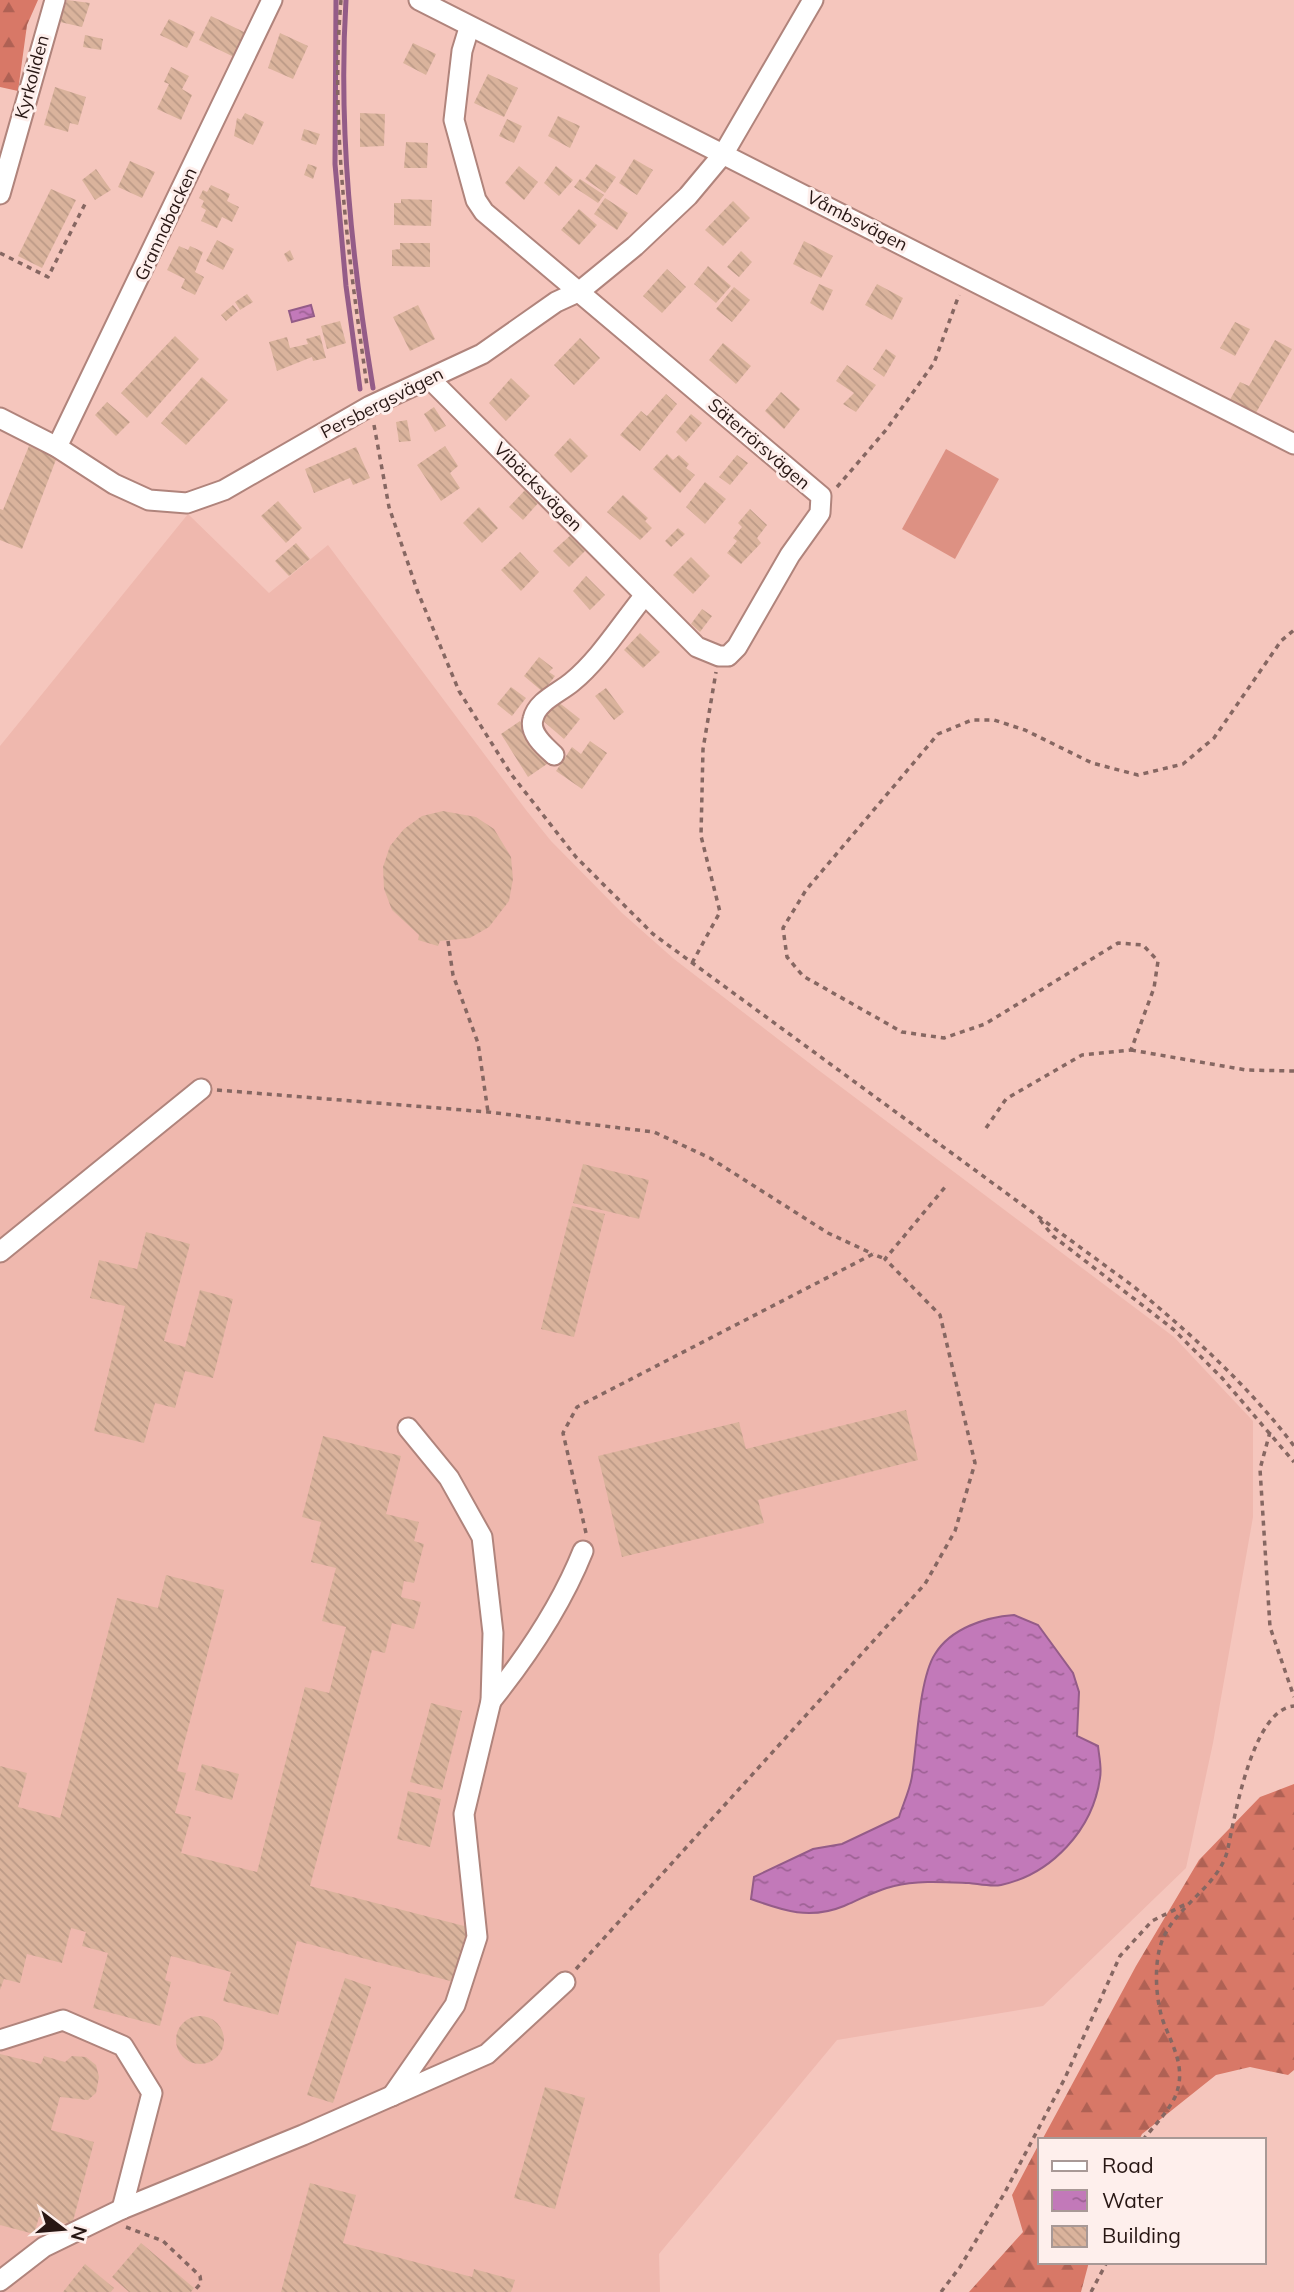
<svg xmlns="http://www.w3.org/2000/svg" width="1294" height="2292" font-family="Mulish,sans-serif">
<style>
.built{fill:#efb8ae}
.forest{fill:url(#forest-firs)}
.park{fill:#dd9183}
.water{fill:url(#water-ripples);stroke:#945c88;stroke-width:2}
.lines{fill:none;stroke-linecap:round;stroke-linejoin:round}
.stream{stroke:#945c88;stroke-width:5}
.building{fill:url(#building-back-hatch)}
.minor-casing{stroke:#b0847c;stroke-width:23}
.path{stroke:#866762;stroke-width:3.5;stroke-dasharray:5 5;stroke-linecap:butt}
.minor{stroke:#fff;stroke-width:19}
.labels{text-anchor:middle;stroke-width:6;stroke-linejoin:round;paint-order:stroke}
.street-label{font-size:18px;fill:#281714;stroke:#feefec}
</style>
<defs>
<pattern id="forest-firs" width="22" height="20" patternUnits="userSpaceOnUse" patternTransform="scale(1.75)"><rect width="22" height="20" fill="#d87867"/><path d="M5 1l3.5 6h-7zM16 11l3.5 6h-7z" fill="#af6154"/></pattern>
<pattern id="water-ripples" width="26" height="14" patternUnits="userSpaceOnUse" patternTransform="scale(1.75)"><rect width="26" height="14" fill="#c279b9"/><path d="M2 4q2-2 4 0t4 0M15 11q2-2 4 0t4 0" fill="none" stroke="#9e6295"/></pattern>
<pattern id="building-back-hatch" width="6" height="6" patternUnits="userSpaceOnUse" patternTransform="scale(1.75)"><rect width="6" height="6" fill="#dab39c"/><path d="M-1 5l2 2M0 0l6 6M5-1l2 2" fill="none" stroke="#bb9986"/></pattern>
</defs>
<rect width="100%" height="100%" fill="#f5c6bd"/>
<polygon class="built" points="188,514 269,593 328,545 526,810 551,841 622,913 674,959 817,1069 1174,1337 1253,1421 1253,1517 1213,1743 1186,1868 1043,2006 837,2040 659,2254 660,2292 0,2292 0,746"/>
<g class="forest">
<polygon points="0,0 38,0 27,25 18,91 0,87"/>
<polygon points="1294,1784 1294,2070 1288,2075 1250,2067 1216,2075 1142,2134 1139,2140 1042,2140 1136,1966 1199,1860 1260,1797"/>
<polygon points="1040,2142 1040,2262 1089,2262 1081,2292 969,2292 1023,2232 1012,2195"/>
</g>
<polygon class="park" points="946,449 999,479 955,559 902,529"/>
<g class="water">
<polygon points="311,305 314,316 292,322 289,311"/>
<path d="M1014,1615L1038,1625L1073,1673L1079,1692L1077,1736L1098,1746C1099,1756 1102,1768 1100,1778C1093,1829 1052,1874 1001,1885C991,1887 979,1884 969,1883C945,1882 917,1880 894,1886C877,1890 860,1899 844,1906C810,1920 784,1911 751,1899L754,1877L813,1849L842,1844L899,1817C903,1804 910,1790 912,1776C917,1745 919,1679 935,1654C951,1628 986,1617 1014,1615Z"/>
</g>
<g class="lines">
<g class="stream">
<polyline points="336,0 335,164 346,286 360,389"/>
<path d="M346,0C338,130 352,260 373,388"/>
</g>
</g>
<g class="building">
<polygon points="67,0 90,3 82,27 60,22"/>
<polygon points="211,16 246,33 234,57 199,40"/>
<polygon points="169,19 195,32 187,48 160,35"/>
<polygon points="280,33 308,46 293,79 268,68"/>
<polygon points="85,35 103,39 101,50 83,47"/>
<polygon points="413,43 436,54 426,75 403,63"/>
<polygon points="171,67 189,76 182,89 192,95 181,120 157,109 169,84 164,82"/>
<polygon points="488,74 518,88 504,117 474,103"/>
<polygon points="55,87 86,97 78,125 70,123 68,132 44,125"/>
<polygon points="245,113 264,122 253,145 234,136 237,118 241,120"/>
<polygon points="360,113 385,114 384,146 360,147"/>
<polygon points="558,116 580,126 570,148 548,136"/>
<polygon points="507,119 522,126 514,143 499,136"/>
<polygon points="304,129 320,134 316,145 301,140"/>
<polygon points="406,142 428,143 427,168 404,168"/>
<polygon points="634,159 653,170 637,195 619,183"/>
<polygon points="130,161 155,172 142,198 118,187"/>
<polygon points="308,164 317,167 313,179 304,175"/>
<polygon points="596,164 616,177 605,193 585,179"/>
<polygon points="519,166 538,182 524,200 505,183"/>
<polygon points="556,166 573,180 559,196 544,183"/>
<polygon points="96,169 111,190 95,200 82,180"/>
<polygon points="580,179 604,195 598,203 574,187"/>
<polygon points="211,185 230,194 227,201 239,207 232,222 222,217 217,228 201,221 206,210 201,207 204,201 199,198 203,190 207,192"/>
<polygon points="51,189 76,200 42,268 18,256"/>
<polygon points="605,198 628,213 617,230 594,214"/>
<polygon points="401,199 432,200 431,226 394,225 394,203 401,203"/>
<polygon points="733,201 750,218 723,246 705,230"/>
<polygon points="579,209 597,225 579,245 561,230"/>
<polygon points="217,240 234,249 223,270 206,261"/>
<polygon points="804,241 833,256 821,278 793,264"/>
<polygon points="400,243 430,243 430,267 392,266 392,250 400,249"/>
<polygon points="179,246 188,250 190,246 203,252 195,272 204,277 195,295 181,288 185,279 167,270"/>
<polygon points="290,250 294,259 288,262 284,254"/>
<polygon points="741,251 752,262 739,277 727,267"/>
<polygon points="708,266 731,286 716,303 694,284"/>
<polygon points="667,269 686,287 662,313 643,296"/>
<polygon points="819,284 833,290 823,311 810,303"/>
<polygon points="877,284 903,298 892,320 865,305"/>
<polygon points="734,287 750,300 732,322 716,309"/>
<polygon points="247,294 253,302 240,310 235,302"/>
<polygon points="233,305 238,311 226,321 221,315"/>
<polygon points="418,305 435,339 410,351 393,317"/>
<polygon points="340,321 346,343 327,349 321,326"/>
<polygon points="1235,322 1250,329 1235,356 1220,348"/>
<polygon points="320,335 326,358 313,361 312,357 277,371 269,342 287,337 290,348 308,344 306,339"/>
<polygon points="175,336 199,359 147,418 121,393"/>
<polygon points="580,338 600,358 574,385 554,365"/>
<polygon points="1275,340 1292,349 1253,418 1228,403 1240,382 1249,386"/>
<polygon points="723,343 751,366 736,384 709,360"/>
<polygon points="886,349 896,356 884,377 873,369"/>
<polygon points="847,365 876,385 856,412 843,404 854,393 836,381"/>
<polygon points="202,377 228,400 186,445 161,423"/>
<polygon points="511,378 530,396 506,421 489,403"/>
<polygon points="781,392 800,409 784,429 765,411"/>
<polygon points="666,394 677,404 640,451 620,435 641,411 647,416"/>
<polygon points="107,402 130,422 116,436 95,415"/>
<polygon points="434,407 446,426 435,432 424,414"/>
<polygon points="691,414 702,423 686,442 676,432"/>
<polygon points="407,420 411,441 399,442 396,422"/>
<polygon points="570,438 588,456 571,473 554,455"/>
<polygon points="29,446 57,457 22,549 0,540 0,509 3,510"/>
<polygon points="445,446 458,466 450,473 460,488 441,501 417,465"/>
<polygon points="356,447 370,478 353,485 350,478 314,493 305,469"/>
<polygon points="667,454 673,460 679,455 689,464 686,468 695,475 680,493 653,469"/>
<polygon points="737,455 748,463 730,485 719,477"/>
<polygon points="705,482 726,499 705,524 686,507"/>
<polygon points="527,488 540,501 523,520 509,507"/>
<polygon points="623,495 648,518 645,521 652,528 640,540 607,512"/>
<polygon points="278,501 302,528 286,543 261,516"/>
<polygon points="479,507 498,528 482,543 463,523"/>
<polygon points="750,509 767,525 757,538 761,543 741,564 727,553 737,541 733,538 742,527 738,523"/>
<polygon points="678,528 685,534 671,547 665,541"/>
<polygon points="572,534 587,549 569,567 553,551"/>
<polygon points="296,543 310,559 289,576 275,561"/>
<polygon points="520,552 539,572 521,591 501,570"/>
<polygon points="691,557 710,576 693,594 673,575"/>
<polygon points="586,576 605,595 590,610 573,591"/>
<polygon points="702,609 712,616 700,632 691,624"/>
<polygon points="640,633 660,652 643,668 624,650"/>
<polygon points="539,657 553,668 549,672 555,676 543,692 524,676"/>
<polygon points="511,687 526,698 512,716 497,704"/>
<polygon points="606,688 624,712 614,720 595,696"/>
<polygon points="557,701 580,719 564,739 542,720"/>
<polygon points="520,721 547,764 528,777 501,734"/>
<polygon points="590,741 607,753 582,789 556,771 572,747 581,754"/>
<polygon points="443,811 476,817 494,829 511,857 513,879 509,901 489,927 470,938 440,941 438,946 418,940 419,935 392,910 384,889 383,867 390,846 404,829 422,816"/>
<polygon points="583,1164 649,1180 639,1219 573,1203"/>
<polygon points="572,1206 605,1214 574,1337 541,1329"/>
<polygon points="146,1232 190,1244 164,1341 185,1347 200,1290 233,1299 213,1378 185,1371 175,1408 155,1403 144,1443 94,1431 125,1306 90,1298 99,1260 137,1269"/>
<polygon points="906,1410 918,1460 758,1500 764,1523 622,1557 598,1456 739,1422 746,1449"/>
<polygon points="323,1436 401,1456 386,1514 419,1522 414,1541 424,1544 414,1583 404,1581 401,1597 421,1602 414,1629 392,1623 385,1653 372,1650 310,1886 468,1927 454,1982 297,1941 278,2015 223,2001 231,1972 171,1956 165,1980 171,1982 160,2026 93,2008 108,1953 82,1946 86,1932 71,1928 62,1963 27,1954 20,1983 4,1979 0,1990 0,1766 27,1773 18,1807 60,1818 117,1598 158,1608 166,1575 224,1590 177,1771 186,1773 175,1813 191,1817 181,1853 257,1872 305,1687 329,1693 346,1627 322,1621 336,1568 311,1562 321,1522 302,1517"/>
<polygon points="431,1703 462,1711 442,1790 410,1782"/>
<polygon points="202,1764 239,1774 232,1800 195,1790"/>
<polygon points="408,1791 441,1799 430,1847 397,1839"/>
<polygon points="345,1978 371,1987 333,2103 307,2095"/>
<circle cx="200" cy="2040" r="24"/>
<polygon points="0,2054 41,2064 44,2056 65,2062 72,2056 86,2057 96,2065 99,2077 96,2093 88,2100 60,2097 51,2130 94,2142 72,2225 39,2217 34,2234 0,2225"/>
<polygon points="545,2087 585,2098 555,2209 514,2198"/>
<polygon points="310,2183 356,2195 343,2243 472,2277 474,2269 515,2280 511,2292 281,2292"/>
<polygon points="141,2243 194,2288 191,2292 129,2292 112,2277"/>
<polygon points="85,2264 114,2288 111,2292 63,2292"/>
</g>
<g class="lines">
<g class="minor-casing">
<g id="minor">
<polyline points="419,0 1294,444"/>
<polyline points="0,194 55,0"/>
<polyline points="430,379 697,647 719,656 728,656 737,647 790,555 820,513 821,496 484,212 476,200 454,120 462,51 469,28"/>
<polyline points="0,418 57,447 114,484 149,500 187,503 224,490 370,406 482,354 556,302 580,291 635,246 688,196 724,153 813,0"/>
<polyline points="57,447 272,0"/>
<path d="M554,755C544,746 529,733 533,719C537,701 559,693 572,682C600,659 622,623 645,595"/>
<polyline points="0,1252 201,1089"/>
<path d="M491,1701C528,1655 561,1606 583,1551"/>
<polyline points="0,2040 63,2020 123,2046 152,2093 122,2209"/>
<polyline points="392,2096 455,2005 477,1937 464,1814 491,1701 493,1633 482,1537 449,1478 408,1428"/>
<polyline points="0,2281 44,2247 122,2209 303,2135 487,2054 565,1982"/>
</g>
</g>
<g class="path">
<path d="M341,0C330,129 349,259 367,386"/>
<polyline points="0,253 48,277 85,204"/>
<path d="M374,425L389,507L417,590L459,691L511,774L576,857L653,934L1133,1286C1192,1335 1248,1385 1294,1446"/>
<polyline points="837,487 886,430 934,363 959,295"/>
<polyline points="448,941 453,975 478,1043 488,1112"/>
<polyline points="692,963 720,912 701,836 703,749 716,672"/>
<polyline points="1131,1050 1246,1070 1294,1071"/>
<polyline points="217,1090 488,1112 654,1132 710,1158 828,1233 873,1254"/>
<polyline points="986,1128 1006,1099 1082,1055 1131,1050 1154,988 1158,961 1143,945 1118,943 985,1024 944,1038 902,1032 803,976 787,957 783,928 806,890 938,734 972,720 994,720 1025,730 1092,763 1138,775 1183,764 1214,738 1281,641 1294,630"/>
<polyline points="1040,1220 1053,1236 1173,1329 1222,1378 1294,1462"/>
<polyline points="1270,1432 1260,1469 1270,1627 1294,1697"/>
<polyline points="586,1533 563,1433 577,1407 873,1254 885,1259"/>
<polyline points="576,1969 925,1584 955,1531 975,1463 940,1315 885,1259 946,1186"/>
<path d="M1143,2140C1153,2127 1168,2112 1175,2097C1187,2069 1173,2047 1163,2021C1156,2000 1154,1969 1160,1947C1171,1907 1220,1888 1228,1848C1235,1815 1253,1709 1294,1706"/>
<polyline points="126,2227 163,2241 200,2276 201,2283 193,2292"/>
<polyline points="941,2292 960,2267 1004,2194 1065,2078 1120,1956 1152,1921 1186,1904"/>
<polyline points="1091,2292 1107,2262"/>
</g>
<use href="#minor" class="minor"/>
</g>
<g class="labels">
<g class="street-label">
<text transform="translate(32 77) rotate(-75)" y="6">Kyrkoliden</text>
<text transform="translate(857 221) rotate(27)" y="6">Våmbsvägen</text>
<text transform="translate(166 224) rotate(-65)" y="6">Grannabacken</text>
<text transform="translate(382 403) rotate(-27)" y="6">Persbergsvägen</text>
<text transform="translate(759 444) rotate(41)" y="6">Säterrörsvägen</text>
<text transform="translate(538 487) rotate(45)" y="6">Vibäcksvägen</text>
</g>
</g>
<rect x="1038" y="2138" width="228" height="126" fill="#feefec" stroke="#a89996" stroke-width="2"/>
<rect x="1052" y="2161" width="35" height="10" fill="#ffffff" stroke="#a89996" stroke-width="2"/>
<text x="1102" y="2173" font-size="21" fill="#281714">Road</text>
<rect x="1052" y="2190" width="35" height="21" fill="url(#water-ripples)" stroke="#a89996" stroke-width="2"/>
<text x="1102" y="2208" font-size="21" fill="#281714">Water</text>
<rect x="1052" y="2226" width="35" height="21" fill="url(#building-back-hatch)" stroke="#a89996" stroke-width="2"/>
<text x="1102" y="2243" font-size="21" fill="#281714">Building</text>
<g transform="translate(63 2229) rotate(106)" stroke="#feefec" stroke-width="5" paint-order="stroke">
<path d="M0-5L12 26L0 18L-12 26Z" fill="#281714"/>
<text y="-10" font-size="19" font-weight="bold" text-anchor="middle" fill="#281714">N</text>
</g>
</svg>
